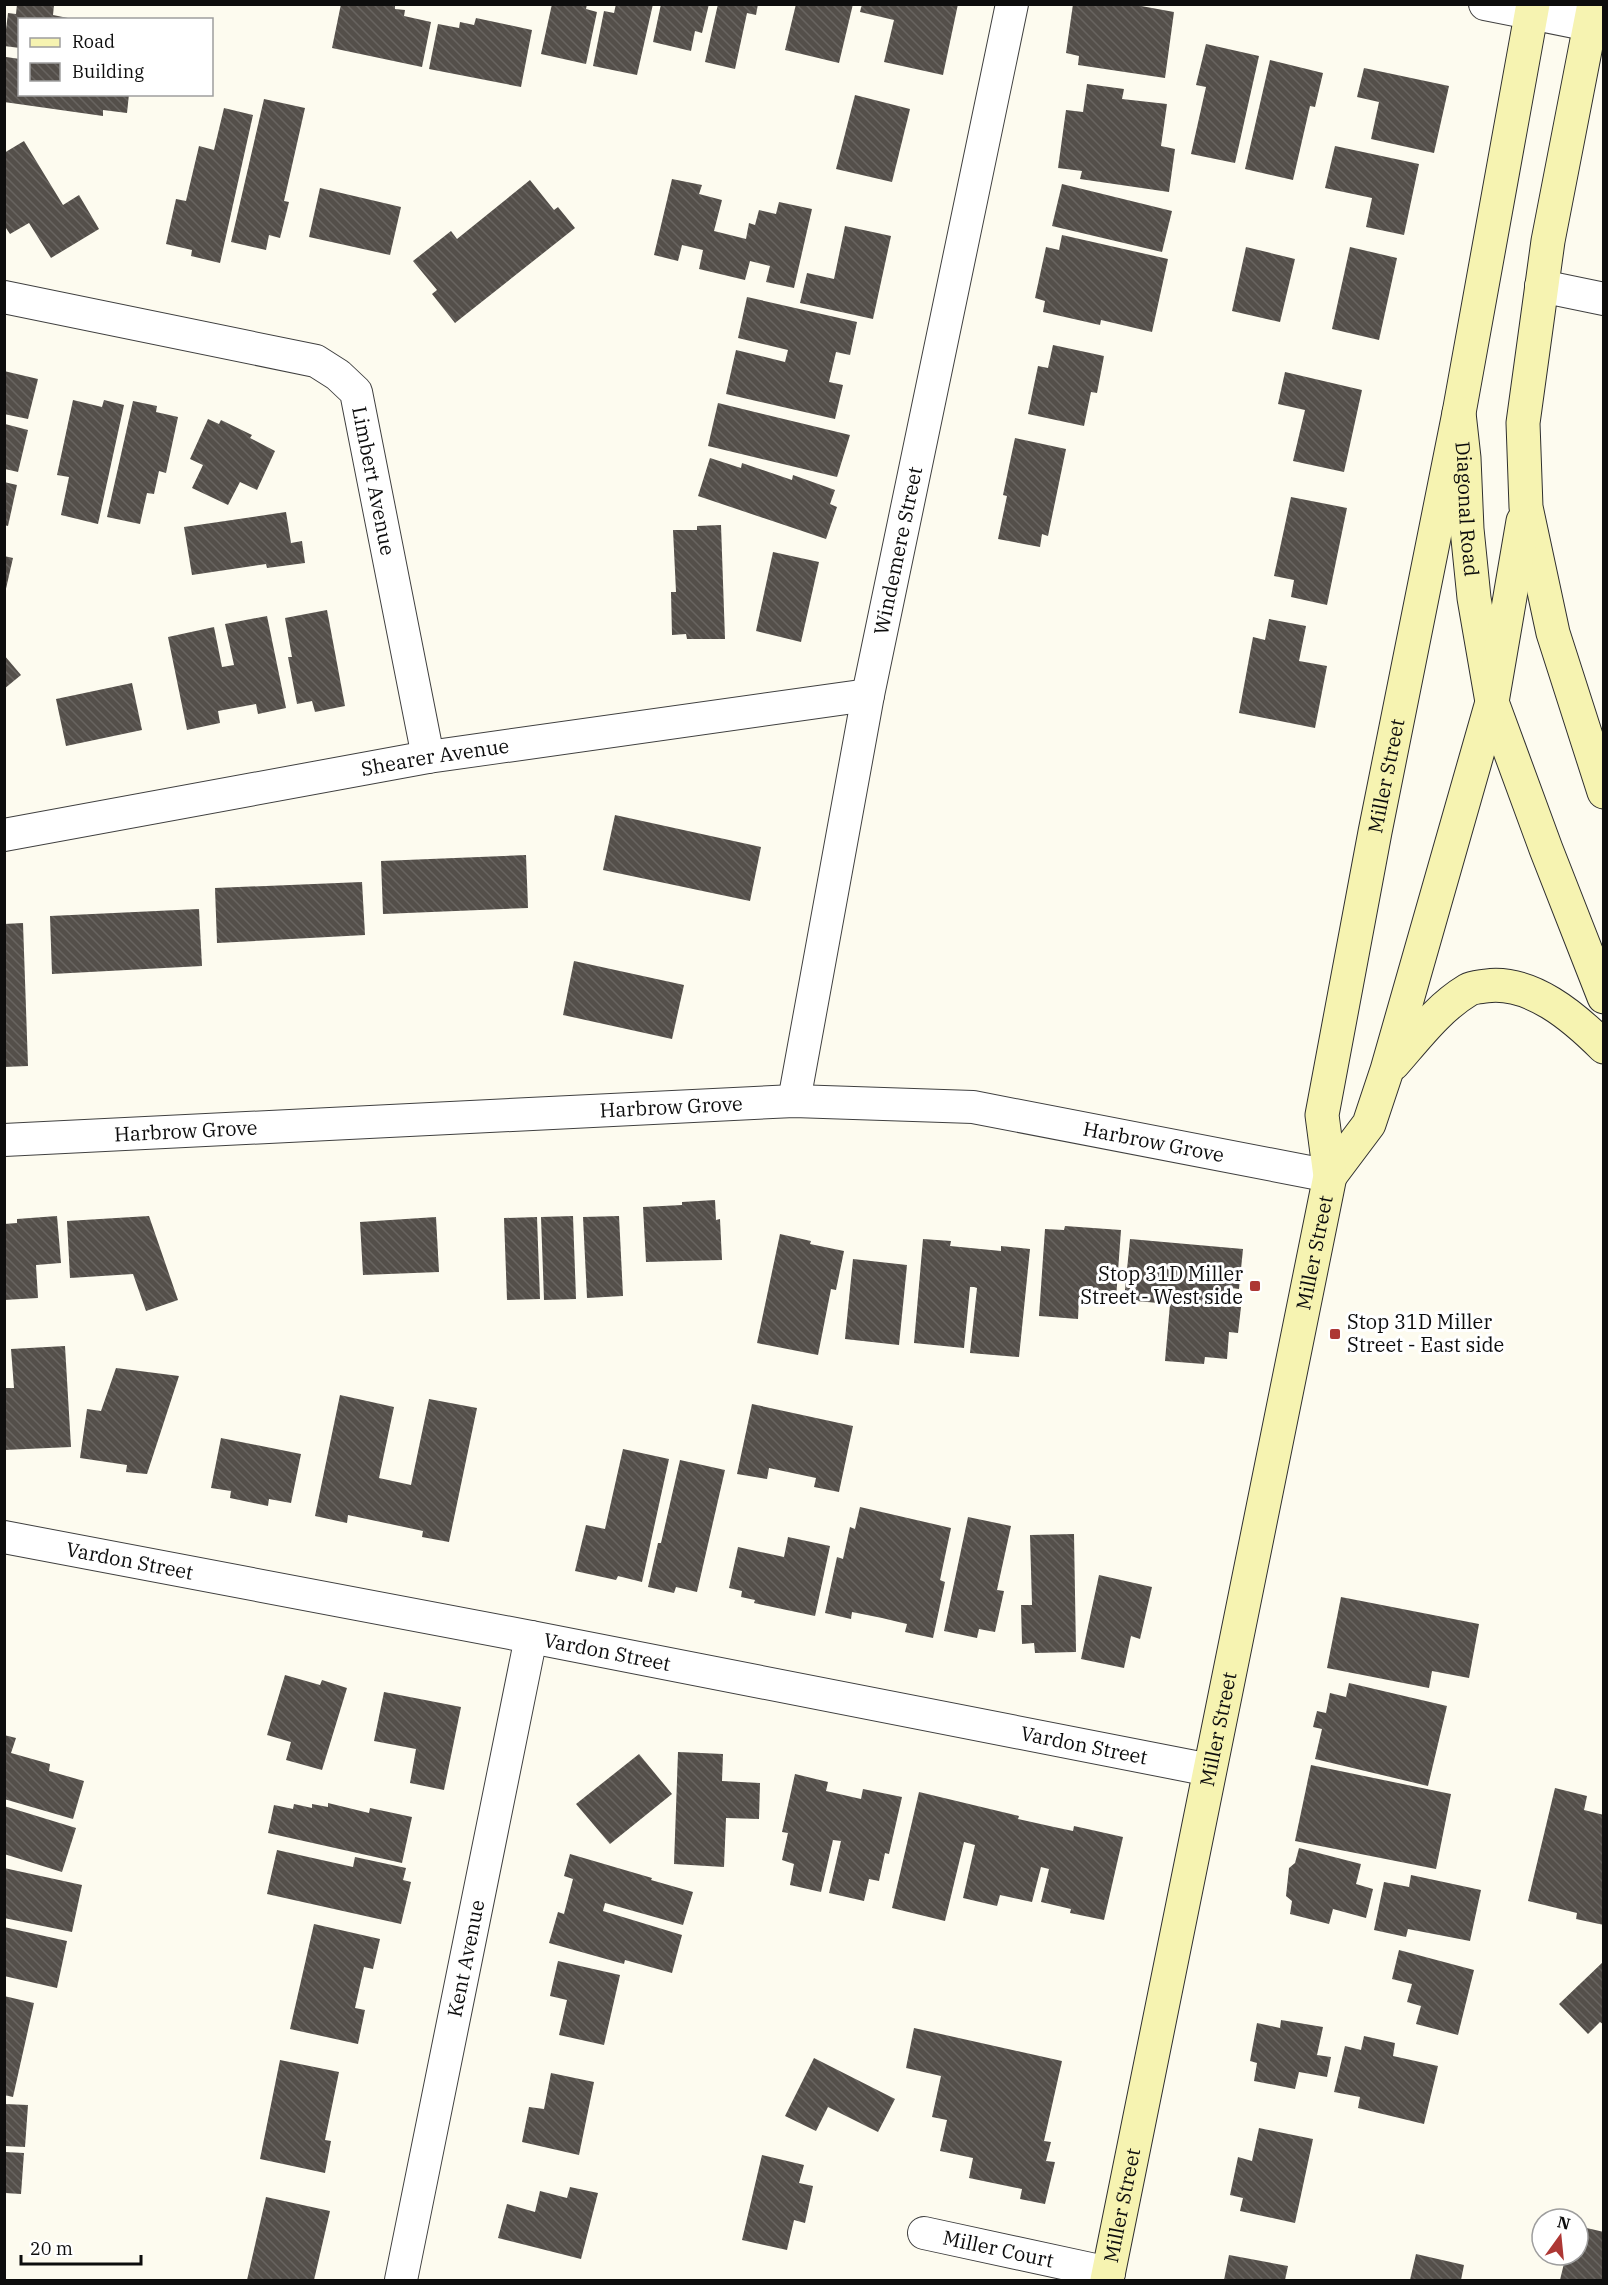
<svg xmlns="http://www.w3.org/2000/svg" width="1608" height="2285" font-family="'IBM Plex Serif',serif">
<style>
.building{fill:url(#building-back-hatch)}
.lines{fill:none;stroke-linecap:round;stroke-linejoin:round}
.street-casing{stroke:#404040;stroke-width:34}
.secondary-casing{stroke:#2f2f2f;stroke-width:35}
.street{stroke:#fff;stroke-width:32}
.secondary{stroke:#f6f3b1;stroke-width:33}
.poi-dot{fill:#ad3734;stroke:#fff;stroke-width:2}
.labels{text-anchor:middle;stroke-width:6;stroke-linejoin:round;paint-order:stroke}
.street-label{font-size:20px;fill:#0d0d0d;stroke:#fff}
.poi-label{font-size:20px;fill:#0d0d0d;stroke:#fff;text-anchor:end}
</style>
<defs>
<pattern id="building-back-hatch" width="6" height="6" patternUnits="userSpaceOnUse" patternTransform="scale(1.5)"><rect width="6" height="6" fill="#544f4a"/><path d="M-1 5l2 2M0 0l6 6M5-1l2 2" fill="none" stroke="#686460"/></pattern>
</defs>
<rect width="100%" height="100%" fill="#fdfbef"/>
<g class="building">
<polygon points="17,4 54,5 53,15 78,20 20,20 20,48 4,46 8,13 16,14"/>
<polygon points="341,4 395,4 395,9 405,10 404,16 431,22 422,67 332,48"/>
<polygon points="552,4 587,4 586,9 597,12 586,64 541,54"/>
<polygon points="616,4 653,4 637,75 593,66 604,11 614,13"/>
<polygon points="661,4 709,4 702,33 695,31 691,51 653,42"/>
<polygon points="718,4 758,4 756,15 747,13 735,69 705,62"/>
<polygon points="796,4 853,4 839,63 785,50"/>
<polygon points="862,4 958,4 943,75 884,62 894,20 860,12"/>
<polygon points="1073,4 1130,4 1174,12 1165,78 1078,65 1079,56 1066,53"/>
<polygon points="476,18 532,30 521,87 429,69 438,24 459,28 460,22 474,25"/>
<polygon points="1206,44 1259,56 1235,163 1191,154 1206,87 1196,85"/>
<polygon points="6,57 20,59 20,94 129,94 127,113 103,110 103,116 4,102"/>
<polygon points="1270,60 1323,73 1315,107 1310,106 1293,180 1245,169"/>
<polygon points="1364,68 1449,86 1434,153 1371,139 1379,102 1357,97"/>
<polygon points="1087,84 1124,89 1122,99 1167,104 1161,146 1175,149 1169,192 1080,179 1082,171 1058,168 1066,110 1083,112"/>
<polygon points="855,95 910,109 892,182 836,169"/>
<polygon points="264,99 305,108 284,201 289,202 280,238 269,235 266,250 231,242"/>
<polygon points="224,108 253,115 220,263 191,256 192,250 166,244 176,199 186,201 199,146 214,150"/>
<polygon points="24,141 63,205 79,195 99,229 51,258 29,223 10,234 4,225 4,153"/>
<polygon points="1335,146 1419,164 1404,235 1366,227 1372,198 1325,188"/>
<polygon points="672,179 702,185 699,194 722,200 714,231 746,239 749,223 755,225 759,210 776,214 779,202 812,209 794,288 766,282 770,266 750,261 745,280 699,269 703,250 682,245 678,261 654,255"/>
<polygon points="530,180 554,210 558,207 575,228 455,323 432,294 437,290 413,261 451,231 457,239"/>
<polygon points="1062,184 1172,211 1162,252 1052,226"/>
<polygon points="320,188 401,207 390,255 309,237"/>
<polygon points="845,226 891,236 873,319 800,303 807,273 834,279"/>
<polygon points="1062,235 1168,259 1152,332 1101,320 1100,325 1043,312 1045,301 1035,298 1046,247 1059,250"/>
<polygon points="1246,247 1295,259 1280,322 1232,311"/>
<polygon points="1350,247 1397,258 1379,340 1332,329"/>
<polygon points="747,297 857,322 850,355 836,352 829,382 843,385 835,419 726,394 736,350 785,362 788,350 738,338"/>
<polygon points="1053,345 1104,356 1097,393 1091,392 1084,426 1028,414 1038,366 1048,368"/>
<polygon points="4,371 38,379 28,419 4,414"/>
<polygon points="1285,372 1362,390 1344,472 1293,461 1305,410 1278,404"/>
<polygon points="73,400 102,407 104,400 124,405 98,524 61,515 69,477 57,475"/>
<polygon points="133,401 157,406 156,412 178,417 166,473 159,471 154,494 147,493 140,524 107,517"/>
<polygon points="718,403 850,435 837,477 708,446"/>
<polygon points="208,419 219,424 221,420 252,435 250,438 275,451 257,490 240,482 228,505 192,488 203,465 190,459"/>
<polygon points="5,424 28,430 18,472 5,469"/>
<polygon points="1015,438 1066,449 1048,536 1042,534 1040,547 998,539 1007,496 1003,495"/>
<polygon points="710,458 741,468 742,463 792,480 793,475 835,490 830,504 837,507 826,539 698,496"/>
<polygon points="4,482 17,485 8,526 4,525"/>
<polygon points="1291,497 1347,508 1327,605 1291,597 1294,580 1274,576"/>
<polygon points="286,512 291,543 302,541 305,563 267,568 266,564 192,575 184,527"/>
<polygon points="721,525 725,639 687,639 686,634 672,635 671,592 676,592 673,530 697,530 697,526"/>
<polygon points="773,552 819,562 801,642 756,631"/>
<polygon points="4,556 13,558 5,593 4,593"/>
<polygon points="327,610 345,706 315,712 312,701 297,704 288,657 292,657 285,618"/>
<polygon points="267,616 286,708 258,714 256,704 218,711 220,723 187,730 168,637 214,627 222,667 234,665 225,624"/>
<polygon points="1269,619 1306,626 1299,661 1327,666 1315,728 1239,713 1253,637 1265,640"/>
<polygon points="4,655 21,675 4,689"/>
<polygon points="132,683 142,730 66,746 56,699"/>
<polygon points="615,815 761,847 750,901 603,870"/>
<polygon points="526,855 528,908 383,914 381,861"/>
<polygon points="362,882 365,935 217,943 215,888"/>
<polygon points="199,909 202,966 52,974 50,916"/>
<polygon points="23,923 28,1066 4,1067 4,924"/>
<polygon points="574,961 684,985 672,1039 563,1015"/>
<polygon points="715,1200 716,1220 720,1219 722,1260 646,1262 643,1207 682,1205 682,1202"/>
<polygon points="57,1216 61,1263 36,1265 38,1298 4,1300 4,1224 17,1223 17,1219"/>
<polygon points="149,1216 178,1300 146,1311 133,1274 70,1278 67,1221"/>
<polygon points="573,1216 576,1299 544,1300 541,1217"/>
<polygon points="619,1216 623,1296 587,1298 583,1217"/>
<polygon points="436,1217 439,1272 363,1275 360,1222"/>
<polygon points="537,1217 540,1299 507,1300 504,1218"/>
<polygon points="1065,1226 1121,1230 1116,1299 1079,1297 1078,1319 1039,1316 1045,1229 1064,1230"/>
<polygon points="780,1234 811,1241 810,1244 844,1251 836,1290 831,1289 818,1355 757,1343"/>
<polygon points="923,1239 951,1241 950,1246 1001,1251 1001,1246 1030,1249 1019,1357 970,1353 977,1288 974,1287 970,1287 964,1348 914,1343"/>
<polygon points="1130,1239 1243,1249 1239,1289 1231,1288 1230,1306 1241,1307 1238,1333 1229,1332 1227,1359 1205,1357 1204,1364 1165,1361 1170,1304 1124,1300"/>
<polygon points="853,1259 907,1265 899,1345 845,1339"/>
<polygon points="65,1346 71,1447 4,1450 4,1388 14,1388 11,1349"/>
<polygon points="116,1368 179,1376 147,1474 126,1472 127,1465 80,1458 87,1409 101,1411"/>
<polygon points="340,1395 394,1407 379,1478 411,1485 429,1399 477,1408 449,1542 422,1537 423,1531 348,1515 347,1523 315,1516"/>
<polygon points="752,1404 853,1426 839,1492 814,1487 816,1478 769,1468 767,1479 737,1474"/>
<polygon points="221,1438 301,1454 291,1503 269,1499 268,1506 230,1498 231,1491 211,1488"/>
<polygon points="623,1449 669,1459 642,1582 618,1576 616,1580 575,1571 586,1525 605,1529"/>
<polygon points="680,1460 725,1470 697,1592 676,1587 674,1593 648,1587 658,1543 661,1543"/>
<polygon points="860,1507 951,1528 940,1580 945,1582 933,1638 905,1632 907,1624 882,1618 852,1612 851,1619 825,1613 837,1557 843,1559 850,1527 855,1529"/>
<polygon points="968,1517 1011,1526 997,1590 1004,1591 995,1632 979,1629 977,1638 944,1631"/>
<polygon points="1074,1534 1076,1652 1035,1653 1034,1643 1022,1644 1021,1605 1032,1605 1030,1535"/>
<polygon points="788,1537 830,1546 815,1616 754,1603 755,1600 741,1597 742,1591 729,1588 738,1547 784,1557"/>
<polygon points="1099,1575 1152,1587 1140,1639 1131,1636 1124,1668 1081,1659"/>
<polygon points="1341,1597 1479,1624 1469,1678 1432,1671 1429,1688 1327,1668"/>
<polygon points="285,1675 320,1685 322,1680 347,1688 322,1770 286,1760 291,1742 267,1735"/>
<polygon points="1349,1683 1447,1706 1428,1786 1315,1759 1322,1729 1313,1727 1317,1711 1326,1713 1330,1693 1346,1697"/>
<polygon points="384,1692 461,1707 444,1790 410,1783 416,1749 374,1741"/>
<polygon points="4,1735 16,1738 11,1753 50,1764 49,1771 84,1781 73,1819 4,1799"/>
<polygon points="678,1752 723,1754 722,1781 760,1783 759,1819 726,1818 724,1867 674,1864"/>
<polygon points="639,1754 672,1794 610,1844 576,1804"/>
<polygon points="1311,1765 1451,1794 1436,1869 1295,1841"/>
<polygon points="795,1774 828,1782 826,1791 861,1799 863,1789 902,1797 889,1854 885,1853 879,1881 869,1879 864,1901 829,1893 841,1841 833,1840 821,1892 790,1885 794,1864 782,1860 788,1833 782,1832"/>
<polygon points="1555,1788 1587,1796 1584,1810 1604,1815 1604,1925 1576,1919 1577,1913 1528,1901"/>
<polygon points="919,1792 1019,1816 1018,1819 1054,1827 1073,1831 1074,1826 1123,1837 1104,1920 1070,1913 1071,1909 1041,1902 1049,1869 1041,1867 1032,1902 1000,1895 997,1906 963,1898 975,1845 964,1842 945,1921 892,1908"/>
<polygon points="328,1803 369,1813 370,1808 412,1817 402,1863 268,1833 274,1805 293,1809 294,1804 312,1808 312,1804 328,1807"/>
<polygon points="4,1806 76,1828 62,1872 4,1854"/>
<polygon points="1299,1848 1361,1864 1356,1884 1373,1889 1366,1918 1333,1909 1329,1924 1290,1914 1292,1901 1286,1896 1289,1868 1295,1863"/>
<polygon points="277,1850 353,1867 355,1857 406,1868 403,1880 411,1882 401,1924 267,1894"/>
<polygon points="570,1854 652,1878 651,1880 693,1892 683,1925 605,1903 603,1911 682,1935 672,1973 625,1960 624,1964 549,1943 558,1912 564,1914 573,1879 564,1876"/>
<polygon points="4,1868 82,1885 72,1932 4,1918"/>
<polygon points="1411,1875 1481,1890 1470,1941 1408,1929 1406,1937 1374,1930 1384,1882 1409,1887"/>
<polygon points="314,1924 380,1939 373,1969 364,1967 355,2008 365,2010 358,2044 290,2029"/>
<polygon points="4,1927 67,1941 57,1988 4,1976"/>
<polygon points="1399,1950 1474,1970 1458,2035 1416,2024 1421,2006 1407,2002 1412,1984 1392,1979"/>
<polygon points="558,1961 620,1975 604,2045 559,2035 567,2000 550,1996"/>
<polygon points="1604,1961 1604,2025 1600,2022 1588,2034 1559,2004"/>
<polygon points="4,1996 34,2003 13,2097 4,2095"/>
<polygon points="1281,2020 1323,2027 1317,2055 1331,2057 1327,2077 1299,2072 1295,2089 1254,2081 1257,2063 1250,2061 1257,2023 1280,2028"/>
<polygon points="914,2028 1062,2061 1044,2141 1051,2142 1046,2161 1055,2162 1045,2204 1020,2199 1022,2189 969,2178 973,2158 940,2151 947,2120 932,2117 941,2076 906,2068"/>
<polygon points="1364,2036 1395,2043 1393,2056 1438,2066 1424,2124 1358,2108 1360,2097 1334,2092 1345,2046 1361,2050"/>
<polygon points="814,2058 895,2099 878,2132 828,2107 816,2131 785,2116"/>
<polygon points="280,2060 339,2072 325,2140 331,2141 325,2173 260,2159"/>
<polygon points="551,2073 594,2082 579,2155 522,2142 529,2107 544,2109"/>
<polygon points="5,2104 28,2105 25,2147 5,2146"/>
<polygon points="1259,2128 1313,2139 1295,2223 1240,2211 1243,2198 1230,2195 1238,2157 1252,2161"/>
<polygon points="5,2152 24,2153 21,2194 5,2193"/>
<polygon points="762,2155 804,2165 799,2183 813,2186 805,2223 794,2220 787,2250 742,2240"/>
<polygon points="570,2187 598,2193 581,2259 498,2238 507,2204 535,2212 540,2191 567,2198"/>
<polygon points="266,2197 330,2211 314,2280 247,2280"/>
<polygon points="1578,2226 1604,2232 1604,2280 1560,2280 1566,2255 1578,2255"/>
<polygon points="1416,2254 1464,2265 1461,2280 1410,2280"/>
<polygon points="1229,2255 1288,2266 1285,2280 1224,2280"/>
</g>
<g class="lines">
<g class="street-casing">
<g id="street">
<polyline points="1485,4 1590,25"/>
<polyline points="1541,286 1604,299"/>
<path id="s1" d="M4,297L316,361L338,375L356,392L428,757"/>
<path id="s2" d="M4,835L428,757L868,695"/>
<path id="s3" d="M794,1101L868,695L1012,4"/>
<path id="s4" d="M4,1140L794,1101L973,1107L1330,1176"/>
<path id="s5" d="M4,1537L531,1637L1210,1770"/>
<path id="s6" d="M924,2233L1109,2273"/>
<path id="s7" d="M401,2280L531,1637"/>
</g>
</g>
<g class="secondary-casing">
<g id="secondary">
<path id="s8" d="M1533,4L1459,413L1464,458L1467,529L1474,598L1492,702L1546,849L1604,997"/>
<polyline points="1594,4 1548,241 1523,423 1526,507 1553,633 1604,792"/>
<path d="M1393,1064C1416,1038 1438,1008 1468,990C1473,987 1480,987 1486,986C1531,980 1574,1017 1604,1047"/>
<polyline points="1330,1176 1369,1124 1387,1070 1492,702 1523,521"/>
<path id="s9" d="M1107,2280L1330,1176L1322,1115L1375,832L1459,413"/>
</g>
</g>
<use href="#street" class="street"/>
<use href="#secondary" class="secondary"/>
</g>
<g class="poi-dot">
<rect x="1249" y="1280" width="12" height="12" rx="3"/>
<rect x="1329" y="1328" width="12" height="12" rx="3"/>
</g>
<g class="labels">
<g class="street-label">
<text dy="7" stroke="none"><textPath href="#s1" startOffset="460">Limbert Avenue</textPath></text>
<text dy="7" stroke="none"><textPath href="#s8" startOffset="512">Diagonal Road</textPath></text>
<text dy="7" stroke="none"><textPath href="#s3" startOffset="560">Windemere Street</textPath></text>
<text dy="7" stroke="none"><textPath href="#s2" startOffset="438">Shearer Avenue</textPath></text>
<text dy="7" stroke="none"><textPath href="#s9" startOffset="1533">Miller Street</textPath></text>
<text dy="7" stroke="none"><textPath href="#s4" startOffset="668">Harbrow Grove</textPath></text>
<text dy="7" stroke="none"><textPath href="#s4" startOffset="182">Harbrow Grove</textPath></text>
<text dy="7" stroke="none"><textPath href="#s4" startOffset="1154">Harbrow Grove</textPath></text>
<text dy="7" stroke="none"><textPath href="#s9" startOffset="1048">Miller Street</textPath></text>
<text dy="7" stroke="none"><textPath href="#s5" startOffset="128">Vardon Street</textPath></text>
<text dy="7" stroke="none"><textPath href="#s5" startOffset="614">Vardon Street</textPath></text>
<text dy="7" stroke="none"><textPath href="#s9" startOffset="562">Miller Street</textPath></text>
<text dy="7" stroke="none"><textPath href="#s5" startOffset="1100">Vardon Street</textPath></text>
<text dy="7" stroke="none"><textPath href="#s7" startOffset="328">Kent Avenue</textPath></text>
<text dy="7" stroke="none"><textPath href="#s9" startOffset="76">Miller Street</textPath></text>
<text dy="7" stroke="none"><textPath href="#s6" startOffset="76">Miller Court</textPath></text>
</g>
<g class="poi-label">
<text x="1243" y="1281">Stop 31D Miller<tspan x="1243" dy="23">Street - West side</tspan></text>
<text x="1347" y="1329" text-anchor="start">Stop 31D Miller<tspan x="1347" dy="23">Street - East side</tspan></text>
</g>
</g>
<rect width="1608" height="2285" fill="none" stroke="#0d0d0d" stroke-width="12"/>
<rect x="18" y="18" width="195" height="78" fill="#ffffff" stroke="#9e9e9e" stroke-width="1.5"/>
<rect x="30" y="38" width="30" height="9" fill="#f6f3b1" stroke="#9e9e9e" stroke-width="1.5"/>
<text x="72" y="48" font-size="18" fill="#0d0d0d">Road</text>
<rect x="30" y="63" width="30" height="18" fill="url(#building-back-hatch)" stroke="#9e9e9e" stroke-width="1.5"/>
<text x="72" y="78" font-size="18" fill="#0d0d0d">Building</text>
<g transform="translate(1560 2237) rotate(15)"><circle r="28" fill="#ffffff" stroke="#9e9e9e" stroke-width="1.5"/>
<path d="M0-4.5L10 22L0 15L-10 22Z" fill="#ad3734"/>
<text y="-9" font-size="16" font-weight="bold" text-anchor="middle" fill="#0d0d0d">N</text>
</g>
<path d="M21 2255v9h120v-9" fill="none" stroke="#0d0d0d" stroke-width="3"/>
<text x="30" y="2255" font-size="18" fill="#0d0d0d" stroke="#ffffff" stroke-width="4.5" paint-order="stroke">20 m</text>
</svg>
